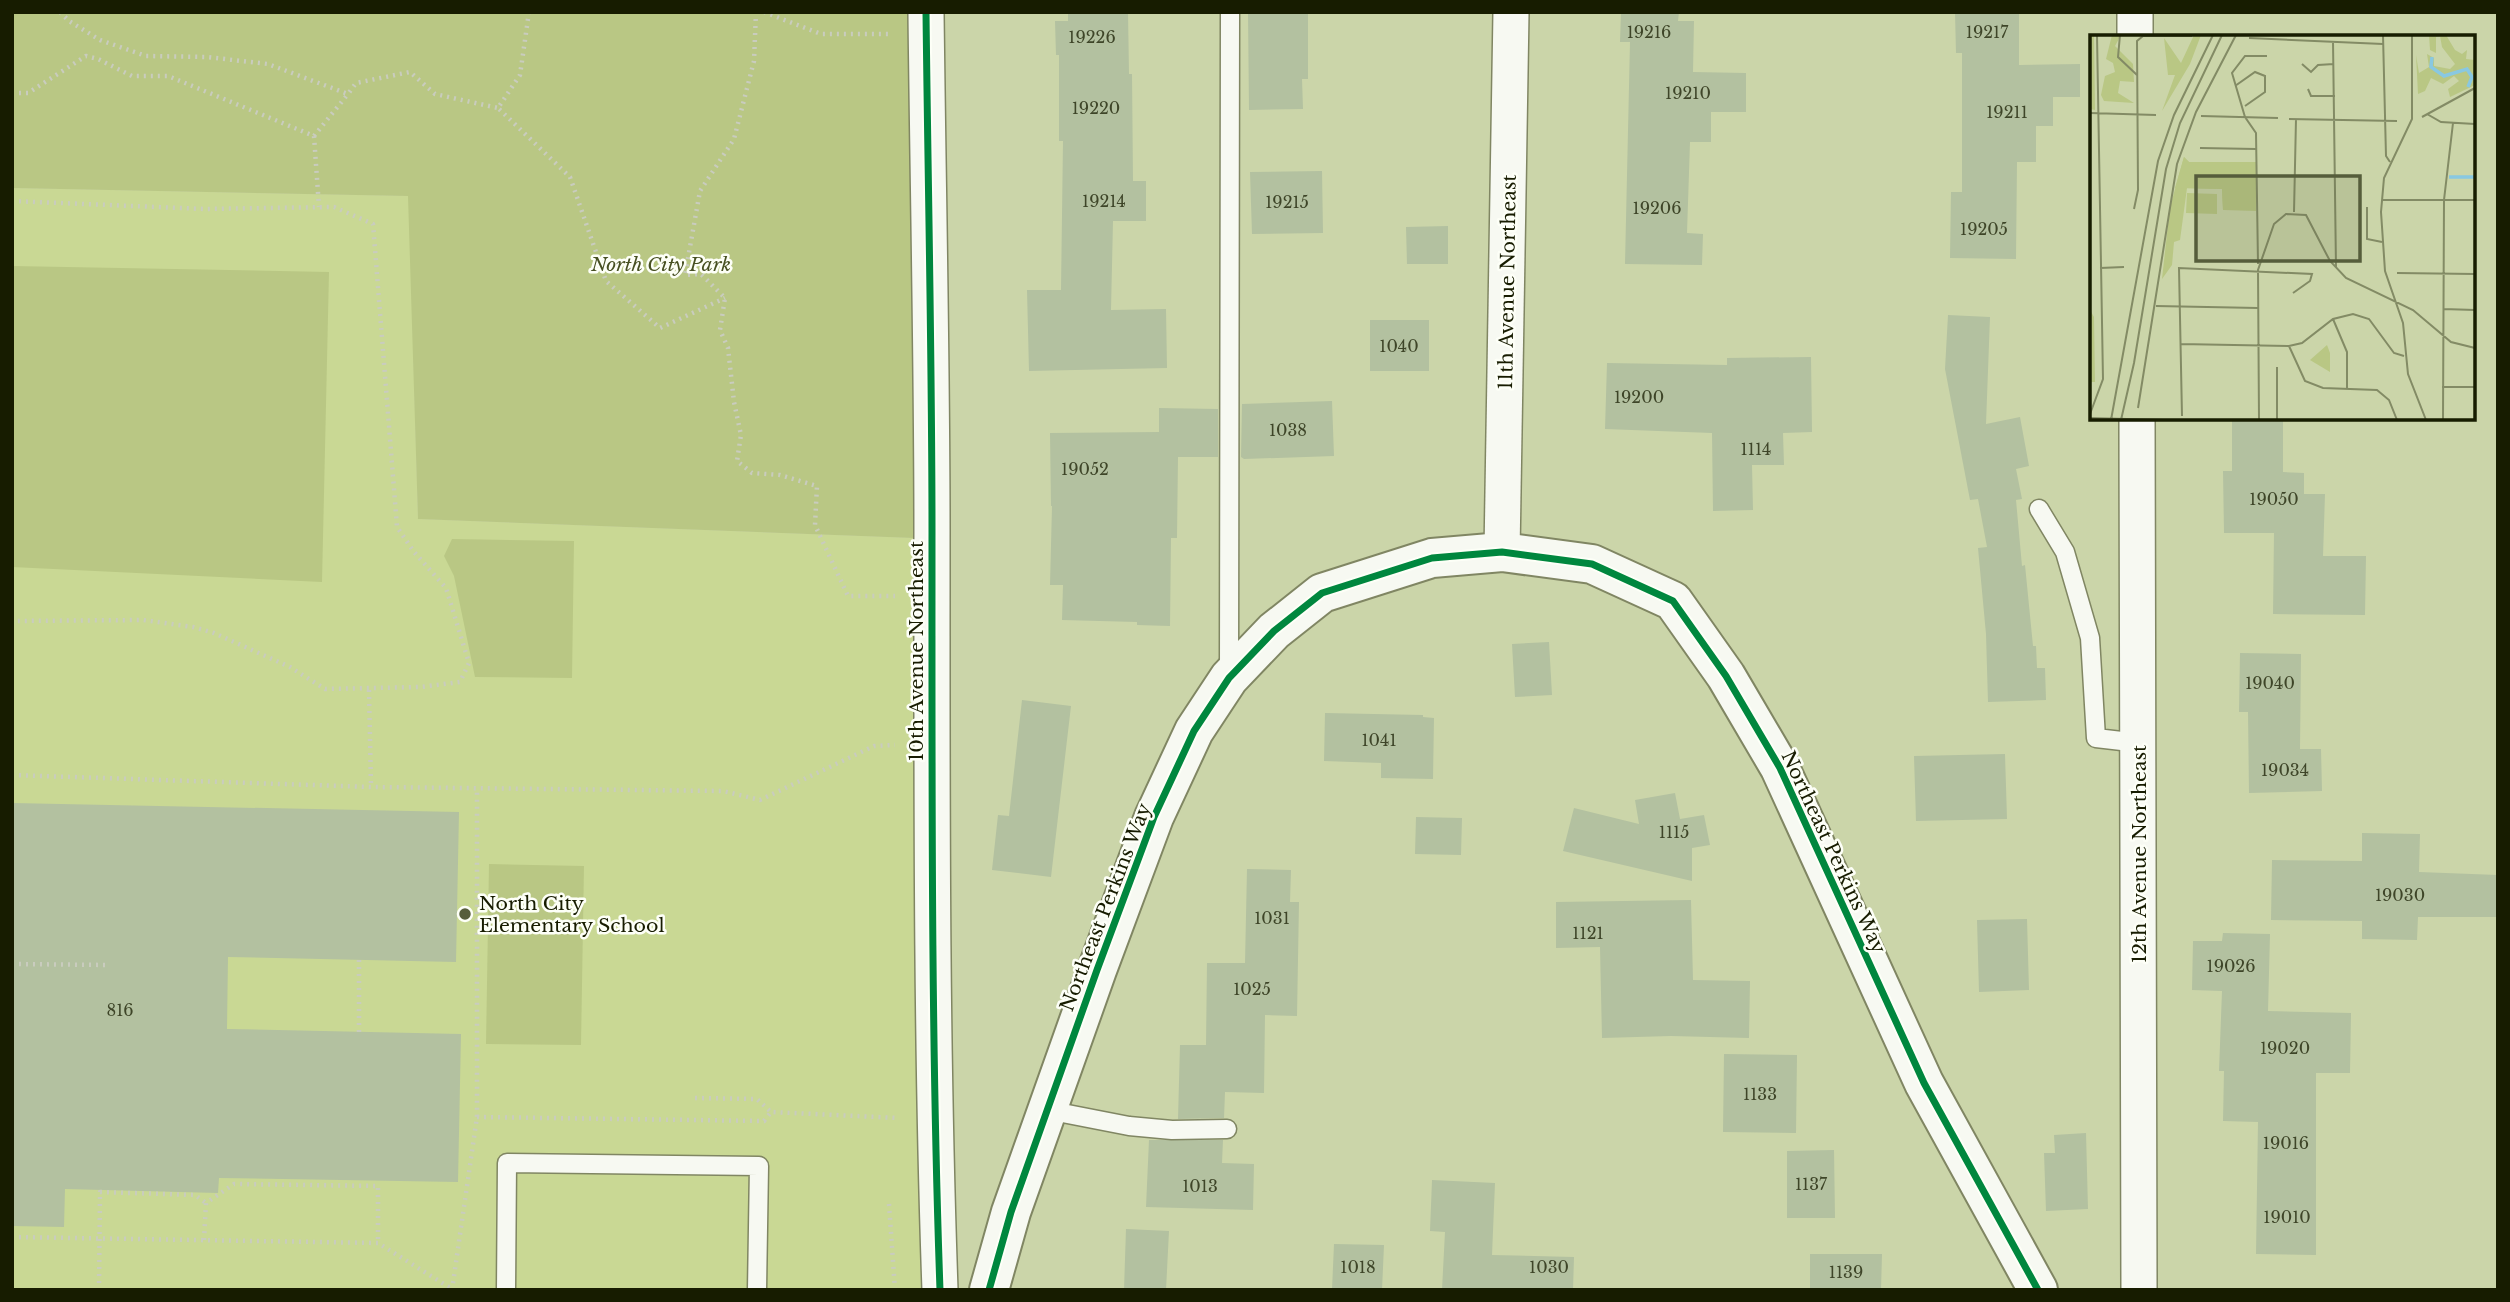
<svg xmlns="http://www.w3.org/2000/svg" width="2510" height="1302" font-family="'Libre Baskerville',serif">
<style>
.built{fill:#c9d894}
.green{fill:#b9c784}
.building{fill:#b3c1a0}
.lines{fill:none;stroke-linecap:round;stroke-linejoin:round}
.lane-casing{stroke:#808663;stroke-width:21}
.street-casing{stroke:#808663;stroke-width:38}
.secondary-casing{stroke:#808663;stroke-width:42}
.path{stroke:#c9ccbe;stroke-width:4.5;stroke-dasharray:2 5;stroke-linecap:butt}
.lane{stroke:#f7f9f2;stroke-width:18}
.street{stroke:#f7f9f2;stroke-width:35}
.secondary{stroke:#f7f9f2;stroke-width:38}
.cycleway-casing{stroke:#fdfff7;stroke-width:11}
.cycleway{stroke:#00873e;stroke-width:7}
.poi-dot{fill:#565d3b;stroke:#fdfff7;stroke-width:2.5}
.labels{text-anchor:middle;stroke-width:5;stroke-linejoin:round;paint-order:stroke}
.number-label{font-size:16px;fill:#3e4528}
.park-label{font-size:19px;font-style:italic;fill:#475022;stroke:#fdfff7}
.street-label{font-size:19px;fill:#171c00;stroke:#fdfff7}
.poi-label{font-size:19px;fill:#171c00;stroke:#fdfff7;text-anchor:start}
.inset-river{fill:none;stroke:#89c8e1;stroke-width:3.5}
.inset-road{fill:none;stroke:#838b65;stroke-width:2}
.view{fill:#565d3b;fill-opacity:0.15;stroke:#565d3b;stroke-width:3.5}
.inset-edge{fill:none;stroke:#171c00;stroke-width:3.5}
</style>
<rect width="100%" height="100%" fill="#cbd5a9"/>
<polygon class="built" points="12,188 409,196 418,519 914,538 921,1290 12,1290"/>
<g class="green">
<polygon points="12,12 911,12 914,538 418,519 408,196 12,188"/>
<polygon points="12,266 329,272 322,582 12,567"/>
<polygon points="452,539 574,541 572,678 475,677 454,576 444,556"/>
<polygon points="489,864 584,866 581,1045 486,1044"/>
</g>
<g class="building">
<polygon points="1068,12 1128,12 1129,74 1132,74 1133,181 1146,181 1146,221 1113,221 1111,310 1166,309 1167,368 1029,371 1027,290 1061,290 1063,141 1059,141 1059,55 1056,55 1055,21 1068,21"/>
<polygon points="1248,12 1308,12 1308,79 1302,79 1303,109 1249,110"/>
<polygon points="1621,12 1679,12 1678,21 1694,21 1693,72 1746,73 1746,112 1711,112 1711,142 1690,142 1687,233 1703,234 1702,265 1625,264 1630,42 1620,42"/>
<polygon points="1955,12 2019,12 2019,65 2080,64 2080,97 2053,97 2053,126 2036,126 2036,162 2017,162 2016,259 1950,258 1951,192 1962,192 1962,53 1956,53"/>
<polygon points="1322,171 1323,233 1252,234 1250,172"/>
<polygon points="1448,226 1448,264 1407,264 1406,227"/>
<polygon points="1948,315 1990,317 1986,424 2020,417 2029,466 2016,469 2022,499 2016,500 2022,566 2025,565 2033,646 2036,646 2037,668 2045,668 2046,700 1988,702 1986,634 1978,548 1987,547 1978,499 1970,500 1945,369"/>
<rect x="1370" y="320" width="59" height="51"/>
<polygon points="1811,357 1812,432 1783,433 1784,465 1752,465 1753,510 1713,511 1712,433 1605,429 1607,363 1727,365 1727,358"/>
<polygon points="1332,401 1334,456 1244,459 1241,457 1242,404"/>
<polygon points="1159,408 1218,409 1218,457 1178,457 1177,538 1171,538 1170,626 1137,625 1137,622 1062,620 1063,585 1050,585 1052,506 1051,506 1050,433 1159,432"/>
<polygon points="2232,418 2283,418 2283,472 2304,473 2304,494 2325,494 2323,556 2366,556 2365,615 2273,614 2274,533 2224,533 2223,471 2232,471"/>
<polygon points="1549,642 1552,695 1515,697 1512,644"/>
<polygon points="2240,653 2301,654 2300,749 2321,749 2322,791 2249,793 2248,712 2239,712"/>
<polygon points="1022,700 1071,706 1051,877 992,870 998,815 1009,816"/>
<polygon points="1325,713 1423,715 1423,717 1434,718 1433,779 1381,778 1381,763 1324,761"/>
<polygon points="2005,754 2007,819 1916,821 1914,756"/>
<polygon points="1675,793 1680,819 1704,815 1710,845 1692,848 1692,881 1563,851 1574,808 1639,824 1635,800"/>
<polygon points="12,803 459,812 456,962 228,957 227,1029 461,1034 458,1182 219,1178 218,1193 65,1189 64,1227 12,1226"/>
<polygon points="1416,817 1462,818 1461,855 1415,854"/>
<polygon points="2362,833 2420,834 2419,872 2498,875 2498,917 2418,917 2417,940 2362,939 2362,921 2271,920 2272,860 2362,861"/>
<polygon points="1247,869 1291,870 1290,902 1299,902 1297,1016 1265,1015 1264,1093 1225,1092 1224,1118 1178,1119 1180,1045 1206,1045 1207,963 1245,963"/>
<polygon points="1691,900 1693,980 1750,981 1749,1038 1671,1036 1602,1038 1600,947 1556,948 1556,902"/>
<polygon points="2027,919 2029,990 1979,992 1977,920"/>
<polygon points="2223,933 2270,934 2268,1011 2351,1013 2350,1073 2316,1073 2316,1255 2256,1254 2258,1122 2223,1121 2224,1071 2219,1071 2222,991 2192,990 2193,941 2222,941"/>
<polygon points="1724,1054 1797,1055 1796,1133 1723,1132"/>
<polygon points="2086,1133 2088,1209 2046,1211 2044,1153 2055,1153 2054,1135"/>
<polygon points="1149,1140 1223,1140 1222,1163 1254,1164 1253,1210 1146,1207"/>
<polygon points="1834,1150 1835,1218 1787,1218 1787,1151"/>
<polygon points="1432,1180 1495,1183 1492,1255 1574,1257 1573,1290 1442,1290 1445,1232 1430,1231"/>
<polygon points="1126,1229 1169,1231 1166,1290 1124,1290"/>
<polygon points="1334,1244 1384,1245 1382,1290 1332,1290"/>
<polygon points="1810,1254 1882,1254 1881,1290 1810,1290"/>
</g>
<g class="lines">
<g class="lane-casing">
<g id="lane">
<polyline points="2039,509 2065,552 2090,638 2096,738 2139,743"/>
<polyline points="1229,671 1230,12"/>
<polyline points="1047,1110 1129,1126 1172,1130 1227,1129"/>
<polyline points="506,1290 507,1163 759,1166 757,1290"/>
</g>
</g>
<g class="street-casing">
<g id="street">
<path d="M926,12C928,186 932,359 932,532C932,785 931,1037 940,1290"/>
<polyline points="2135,12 2135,37"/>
<polyline points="2137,418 2139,1290"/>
<polyline points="1502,552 1511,12"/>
</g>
</g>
<g class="secondary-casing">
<polyline id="secondary" points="989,1290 1011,1212 1097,970 1154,817 1194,731 1229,678 1274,631 1322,593 1432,558 1502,552 1592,564 1673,601 1726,676 1780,768 1924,1083 2038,1290"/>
</g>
<g class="path">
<polyline points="60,12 69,21 100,40 146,56 207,57 268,64 348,94 356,83 410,72 435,94 498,108"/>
<polyline points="529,12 520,75 498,108 570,177 606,281 660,328 725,298"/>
<polyline points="756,12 754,61 734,139 700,191 685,275 701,274 725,298 720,330 728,348 734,402 741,435 737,461 752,473 780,475 817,486 815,525 848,596 895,596"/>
<polyline points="764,12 821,34 888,34"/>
<polyline points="12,93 28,93 86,56 98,59 132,76 168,76 314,136 319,207"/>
<polyline points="314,136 348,94"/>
<polyline points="12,201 204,209 334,207 373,224 397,527 414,552 446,588 469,663 460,682 420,687 325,689 290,667 214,633 193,627 143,620 12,621"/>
<polyline points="369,690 371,787"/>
<polyline points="12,775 371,787 723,791 760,800 874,746 895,745"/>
<polyline points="359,960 359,1032"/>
<polyline points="12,964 109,965"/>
<polyline points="695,1098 757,1099 771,1112"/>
<polyline points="477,1117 764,1121 771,1112 898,1118"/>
<polyline points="889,1204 895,1290"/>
<polyline points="12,1237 378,1243 452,1289"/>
<polyline points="204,1240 206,1203 234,1184 378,1186 378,1243"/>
<polyline points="99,1290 100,1192 195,1195 206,1203"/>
<polyline points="452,1290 477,1117 477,788"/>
</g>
<use href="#lane" class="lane"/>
<use href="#street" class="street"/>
<use href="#secondary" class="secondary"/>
<g class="cycleway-casing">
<g id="cycleway">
<path d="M926,12C928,186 932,359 932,532C932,785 931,1037 940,1290"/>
<polyline points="989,1290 1011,1212 1097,970 1154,817 1194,731 1229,678 1274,631 1322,593 1432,558 1502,552 1592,564 1673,601 1726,676 1780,768 1924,1083 2038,1290"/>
</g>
</g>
<use href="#cycleway" class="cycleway"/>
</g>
<circle class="poi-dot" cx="465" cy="914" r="7"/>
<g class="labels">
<g class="number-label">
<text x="1649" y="38">19216</text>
<text x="1987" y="38">19217</text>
<text x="1092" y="43">19226</text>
<text x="1688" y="99">19210</text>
<text x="1096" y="114">19220</text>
<text x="2007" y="118">19211</text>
<text x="1104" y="207">19214</text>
<text x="1287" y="208">19215</text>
<text x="1657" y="214">19206</text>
<text x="1984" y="235">19205</text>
<text x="1399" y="352">1040</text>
<text x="1639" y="403">19200</text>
<text x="1288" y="436">1038</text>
<text x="1756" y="455">1114</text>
<text x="1085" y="475">19052</text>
<text x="2274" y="505">19050</text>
<text x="2270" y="689">19040</text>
<text x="1379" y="746">1041</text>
<text x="2285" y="776">19034</text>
<text x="1674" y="838">1115</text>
<text x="2400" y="901">19030</text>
<text x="1272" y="924">1031</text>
<text x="1588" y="939">1121</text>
<text x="2231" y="972">19026</text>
<text x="1252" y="995">1025</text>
<text x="120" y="1016">816</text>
<text x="2285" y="1054">19020</text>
<text x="1760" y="1100">1133</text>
<text x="2286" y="1149">19016</text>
<text x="1811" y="1190">1137</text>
<text x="1200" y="1192">1013</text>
<text x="2287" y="1223">19010</text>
<text x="1358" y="1273">1018</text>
<text x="1549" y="1273">1030</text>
<text x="1846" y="1278">1139</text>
</g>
<g class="park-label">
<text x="661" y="271">North City Park</text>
</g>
<g class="street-label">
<text transform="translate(1507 282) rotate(-89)" y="7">11th Avenue Northeast</text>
<text transform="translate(916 651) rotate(-90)" y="7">10th Avenue Northeast</text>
<text transform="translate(1834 852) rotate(65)" y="7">Northeast Perkins Way</text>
<text transform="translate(2139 854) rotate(-90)" y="7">12th Avenue Northeast</text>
<text transform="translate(1105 907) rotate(-69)" y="7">Northeast Perkins Way</text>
</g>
<g class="poi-label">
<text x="479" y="910">North City<tspan x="479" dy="22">Elementary School</tspan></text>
</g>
</g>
<g transform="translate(2090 35)">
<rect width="385" height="385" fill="#cbd5a9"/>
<path d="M22,0H31L25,11L43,29L44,47L30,46L28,58L44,68L14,66L11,60L15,41L25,37L23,28L16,24ZM104,0H111L100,29L72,76L85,40H78L74,3L91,28ZM339,0H356L365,15L372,19L377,15L376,24L385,25V50L360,62L358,54L369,46L364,41L353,49L341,43L335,56L328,59L326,20L329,38L339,32L337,19L344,23V31L360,34L365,29L352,12L350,1L346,2V18L340,15ZM94,122L99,127H166L133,175L132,154L97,153L90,205L84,207L82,230L72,244L80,172Z" fill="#b9c784"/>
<path d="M0,0H4L5,75L0,74Z" fill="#b9c784"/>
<path d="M94,122L99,127H166V176L133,175L132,154L85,153ZM97,158L127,159V179L96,178ZM0,275L4,282L5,347H0ZM237,310L240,318V337L220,325Z" fill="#b9c784"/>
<path class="inset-river" d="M342,22L341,32L354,41L377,34L382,42L378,52M359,142H385"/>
<path class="inset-road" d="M30,0L28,22L47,40M293,0L296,121L300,127M322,0V84L294,143L291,177L295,236L313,288L318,339L336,385M159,3L293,9M243,6L246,233M212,29L221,37L228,30L244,29M145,51L165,37L175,41V57L155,71M218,54L221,61H245M0,78L66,80M337,79L351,87L385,89M111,81L188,83M332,82L385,53M199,84L307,86M110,113L166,114M293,165H385M277,172V204L292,207M44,174L48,155L47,6L53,1H102M204,177L206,84M168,229L166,98L155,82L142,38L155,21H177M10,233L34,232M307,238L385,239M66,271L168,273M353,274L385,275M243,284L257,317V354M90,309L199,311L212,308L243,284L263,279L279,284L304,318L314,321M199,311L215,346L233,353L287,355L299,365L307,385M187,332V385M352,352H385M48,373L87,129L106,77L146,0M0,379L13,344L7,0M92,381L89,233L222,239L220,246L203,258M0,383L74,385M169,384L168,235L184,189L196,179L216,180L240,226L256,243L323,275L361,307L385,313M21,385L68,126L84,80L123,0M31,385L44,328L76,134L90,88L132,0M353,385L354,165L363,88"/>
<path class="view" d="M106,141H270V226H106Z"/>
<rect width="385" height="385" class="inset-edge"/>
</g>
<rect width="2510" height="1302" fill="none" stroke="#171c00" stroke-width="28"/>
</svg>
